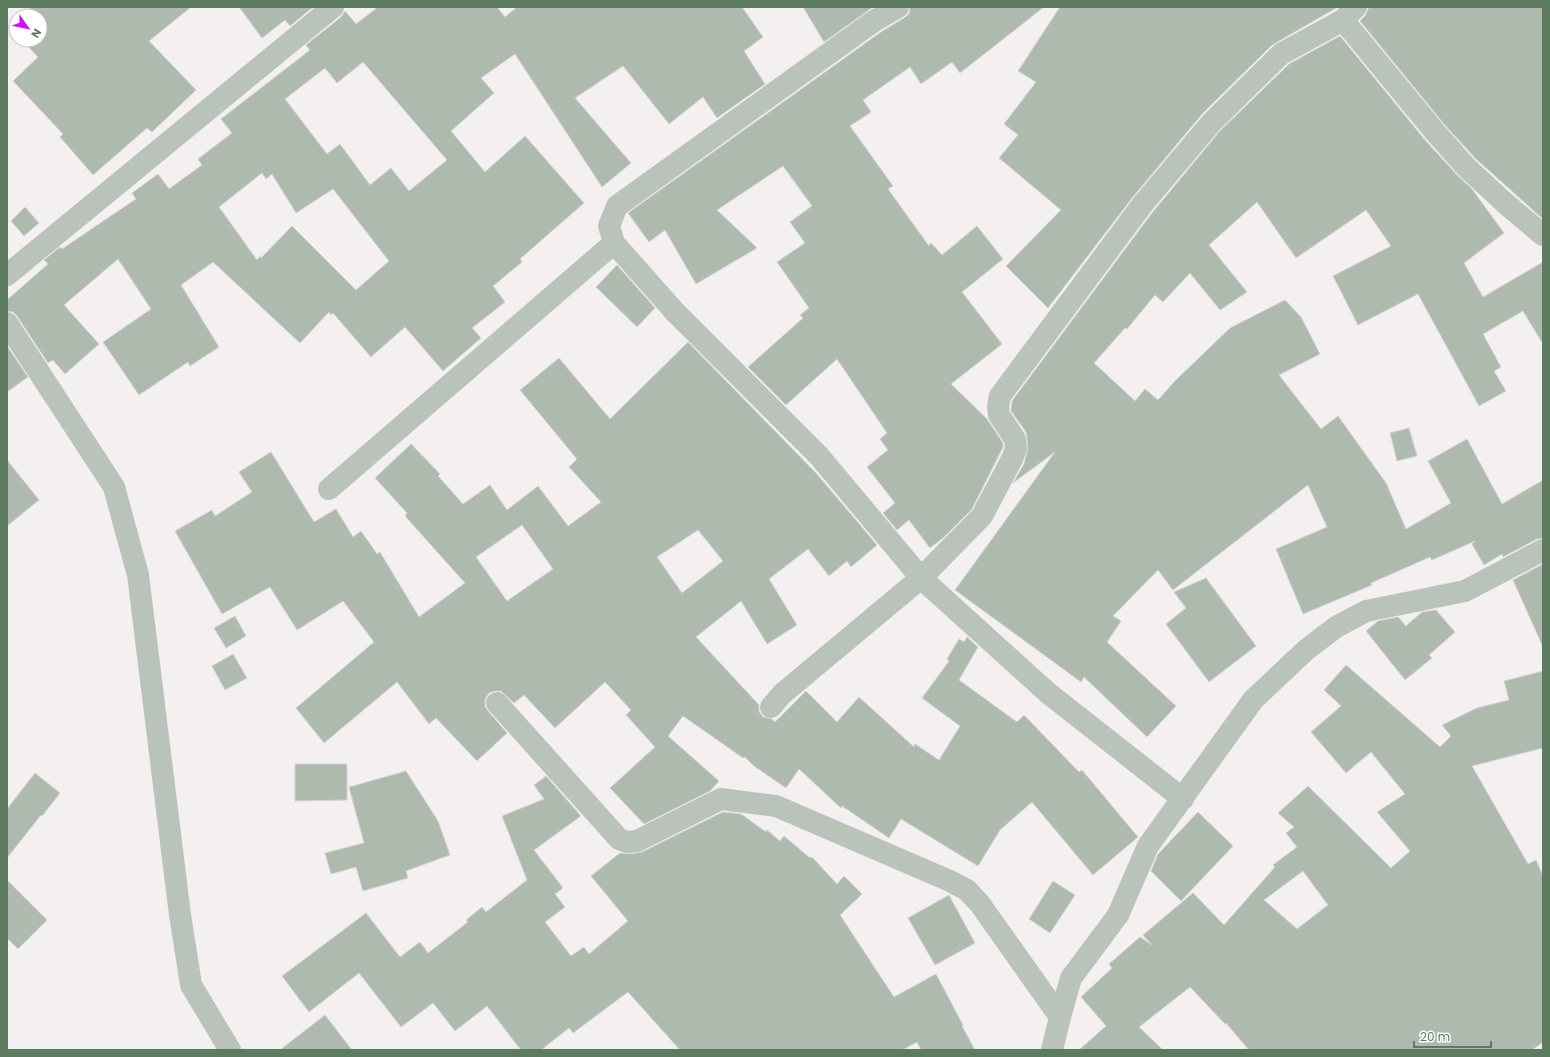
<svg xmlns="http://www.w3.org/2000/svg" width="1550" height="1057" font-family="Poppins,sans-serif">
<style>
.building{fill:#aebaae;stroke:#d5d2d3;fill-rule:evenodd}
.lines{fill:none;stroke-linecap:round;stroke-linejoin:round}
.minor{stroke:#bac3ba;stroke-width:22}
</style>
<rect width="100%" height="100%" fill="#f4eff1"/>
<g class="building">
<polygon points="32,7 191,7 149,41 196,90 152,132 147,128 93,175 60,137 63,134 13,81 38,57 22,40 40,40 40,16 22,16"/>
<polygon points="239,7 313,7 290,26 285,20 262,38"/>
<path d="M378,7H497L505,17L517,7H742L763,37L744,51L765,84L717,118L703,97L669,124L623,66L575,98L631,163L602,187L515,54L481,78L494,93L451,131L485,172L525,136L584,203L520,259L522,262L493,286L505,302L472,328L481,338L443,371L405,327L371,357L333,313L331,315L329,312L300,343L213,262L181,285L219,347L190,366L188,362L139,395L103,342L151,309L118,259L64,305L99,344L65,374L53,360L48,363L17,316L13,312L7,311V300L48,264L44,260L60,247L62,249L136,199L132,193L158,174L169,189L202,165L198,159L232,133L221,119L310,50L306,45L341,17L345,11L356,24ZM363,62L447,160L409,191L391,168L370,185L340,144L327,154L285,99L325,68L337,83ZM262,173L266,179L272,174L296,213L333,189L389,261L356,290L292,226L261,258L260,256L257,260L219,207Z"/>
<polygon points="803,7 873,7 824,42"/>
<polygon points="910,7 1044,7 960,73 952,62 921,84 910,67 863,100 871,112 850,126 893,186 888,189 929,246 931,243 942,255 977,226 1003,259 962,292 1002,344 951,384 987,419 1003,443 1003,447 972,509 943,538 930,548 909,520 897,530 883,513 895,503 867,467 888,450 880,439 887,433 837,359 786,405 748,367 803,318 800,315 809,308 777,262 805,243 790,222 812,206 783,166 717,210 757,248 696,284 665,230 649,242 628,213 881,32 904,18 909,14"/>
<polygon points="1060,7 1338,7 1272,45 1202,114 1132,198 1048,308 1006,266 1061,210 999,158 1018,135 1004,124 1036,82 1018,71"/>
<polygon points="1369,7 1543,7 1543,219 1476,159 1444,124 1360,21 1365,16"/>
<polygon points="16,21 16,34 10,27"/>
<polygon points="1340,36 1425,140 1458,176 1472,189 1504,233 1464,263 1483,297 1543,262 1543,344 1523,311 1483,334 1501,367 1494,371 1506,391 1479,406 1418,294 1358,325 1333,276 1391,246 1366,210 1296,258 1257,202 1209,245 1247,292 1220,310 1190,273 1163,302 1155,295 1127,329 1125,328 1094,363 1135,401 1145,389 1158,400 1175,381 1230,328 1285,300 1301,317 1320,354 1279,375 1321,429 1338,416 1386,483 1406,529 1451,503 1428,461 1467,439 1502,504 1543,480 1543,538 1537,539 1503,557 1502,554 1484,565 1472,544 1475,541 1432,560 1430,557 1371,583 1372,585 1303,614 1276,549 1327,527 1308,485 1173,590 1158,570 1113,616 1121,621 1107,642 1176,706 1147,737 1084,677 1081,682 955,590 1055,452 1013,483 1024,464 1028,448 1026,432 1011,411 1012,401 1152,213 1220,131 1289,64"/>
<polygon points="25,207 39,223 24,236 11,221"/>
<polygon points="617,265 655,308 637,327 596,287"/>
<path d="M688,342L816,473L877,545L851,567L847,561L829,576L808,549L769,579L797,625L767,644L741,601L696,637L759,705V712L763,717L772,719L775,722L806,691L837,722L859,697L914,747L915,744L939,760L960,726L922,698L949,661L947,659L959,639L964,642L967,637L978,647L959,680L1017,722L1024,715L1079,772L1082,770L1138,837L1093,875L1032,802L1000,830L978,866L901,819L889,838L842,806L841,808L799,769L786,788L754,766L745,757L743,758L683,716L668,736L719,781L710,791L644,824L610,788L655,747L626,715L631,710L605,682L555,728L524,695L514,703L501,691H495L489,693L485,699V706L488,711L507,733L477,761L436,718L429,724L397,682L324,743L296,708L374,642L343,601L297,630L270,587L222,614L175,531L212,510L215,516L252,492L239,472L271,452L314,522L336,509L353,537L361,531L377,554L380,552L419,617L465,583L405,516L407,513L375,478L411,444L440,474L438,476L463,504L490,485L507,510L538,486L568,526L601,502L569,467L577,459L520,390L559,358L610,419ZM522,525L553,569L507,601L476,557ZM698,530L723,561L682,593L657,557Z"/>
<polygon points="7,346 28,377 7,392"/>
<polygon points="1409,428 1417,456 1397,461 1390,433"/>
<polygon points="7,460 39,500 7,526"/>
<polygon points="1543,564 1543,647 1513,580"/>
<polygon points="1206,578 1256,646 1209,682 1166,624 1186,608 1174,592"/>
<polygon points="1436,610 1455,632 1429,655 1432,658 1405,680 1366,631 1378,621 1398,617 1406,626 1422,612"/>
<polygon points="235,616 246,636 226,648 214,628"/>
<polygon points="233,654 247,678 225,690 212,666"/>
<path d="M1346,665L1440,747L1451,736L1442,725L1477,708L1509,700L1504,681L1543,671V748L1472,766L1528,864L1536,860L1543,876V1042L1532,1050H1249L1226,1023L1225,1024L1190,987L1139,1027L1163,1050H1079L1106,1026L1081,997L1112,968L1109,964L1140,937L1152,945L1143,935L1193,893L1224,925L1275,867L1273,865L1297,847L1286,833L1294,827L1278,813L1308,786L1391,868L1410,851L1377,812L1405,794L1371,752L1346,773L1311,732L1341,706L1324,690ZM1303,871L1328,905L1297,929L1264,900Z"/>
<polygon points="295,764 347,764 347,800 295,801"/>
<polygon points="406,771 438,821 450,855 406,871 408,878 363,891 356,867 331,874 325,853 364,843 349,787"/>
<polygon points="35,773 60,793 42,816 41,815 7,858 7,809"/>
<polygon points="546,776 581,816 534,850 563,888 555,894 565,907 545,922 571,956 584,947 589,954 628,921 591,876 620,853 628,854 642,852 723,812 741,814 766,832 767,830 780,841 784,836 810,858 812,857 837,884 844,876 862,894 840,915 894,997 936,974 963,1025 962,1026 975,1050 921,1050 917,1042 902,1050 680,1050 628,992 573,1033 569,1028 541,1050 521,1050 487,1006 455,1031 433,1003 401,1027 359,973 309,1012 282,976 366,913 400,957 420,942 428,953 468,922 466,920 482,907 486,912 527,880 502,816 544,799 534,785"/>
<polygon points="1198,812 1233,846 1181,901 1151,871 1158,854"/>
<polygon points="7,880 47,920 18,949 7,938"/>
<polygon points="1053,881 1075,895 1050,933 1029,919"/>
<polygon points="949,895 975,943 935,965 908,918"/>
<polygon points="325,1015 352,1050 280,1050"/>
</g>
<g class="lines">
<g class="minor">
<polyline points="898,7 874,21 617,206 609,226 614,243 675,312 819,456 921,578 1048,693 1183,799"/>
<polyline points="1343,20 1435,132 1467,168 1506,204 1543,235"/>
<polyline points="7,275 333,7"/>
<polyline points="7,323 114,487 138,575 180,915 191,985 230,1050"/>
<polyline points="329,489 614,243"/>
<polyline points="497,703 619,839 627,842 637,841 721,799 776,806 950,881 967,890 980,904 1060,1017"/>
<polyline points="771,707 782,694 921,578 982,516 1012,459 1016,449 1015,439 999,415 998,406 1000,396 1142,205 1211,123 1281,54 1343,20 1356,7"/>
<polyline points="1052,1050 1060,1017 1071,978 1118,915 1148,846 1253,700 1306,650 1336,627 1366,611 1465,591 1543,550"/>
</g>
</g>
<rect width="1550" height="1057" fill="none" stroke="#5d7c5f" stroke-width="16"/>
<g transform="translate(28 28) rotate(123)"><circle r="19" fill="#ffffff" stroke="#becbbf"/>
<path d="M0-3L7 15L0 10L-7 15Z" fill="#cc17ec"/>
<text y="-6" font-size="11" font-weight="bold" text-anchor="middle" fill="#5d7c5f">N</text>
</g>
<path d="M1414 1041v6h77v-6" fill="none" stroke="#5d7c5f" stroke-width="2"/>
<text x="1420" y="1041" font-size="12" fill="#5d7c5f" stroke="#ffffff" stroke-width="3" paint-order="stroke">20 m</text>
</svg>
